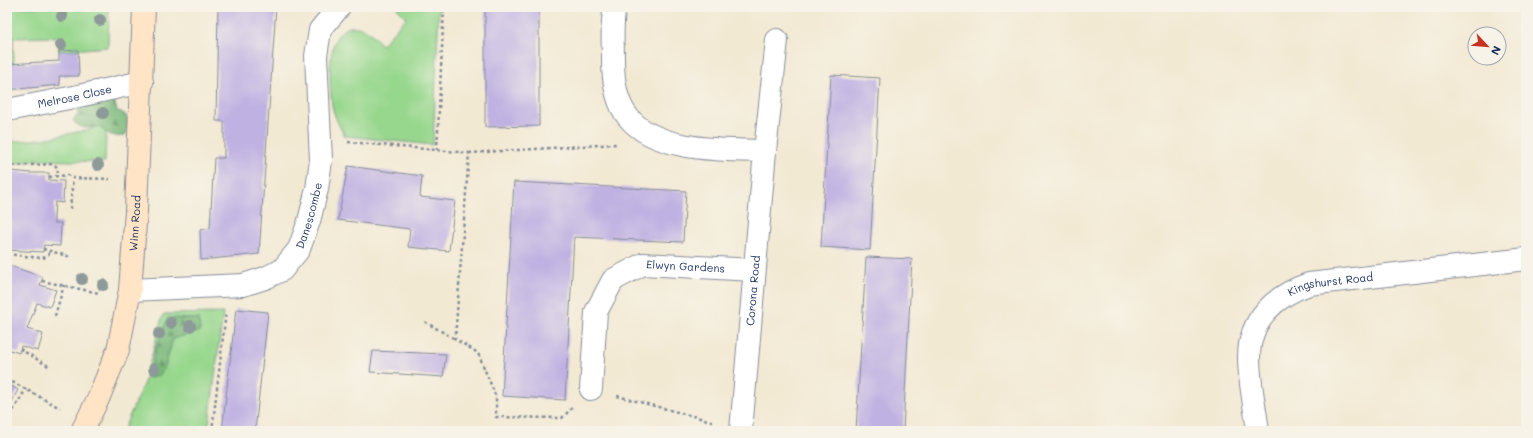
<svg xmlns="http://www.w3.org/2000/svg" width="1533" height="438" font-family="Mali,sans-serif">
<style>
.grass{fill:#97d78d;stroke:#598376}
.forest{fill:url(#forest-firs);stroke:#4a746b}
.building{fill:#bfb1e2}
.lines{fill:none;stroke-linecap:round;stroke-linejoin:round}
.street-casing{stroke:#868c98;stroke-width:24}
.secondary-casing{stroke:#868c98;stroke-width:24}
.path{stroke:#868c98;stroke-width:2.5;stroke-dasharray:3 3;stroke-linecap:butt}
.street{stroke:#fff;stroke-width:22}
.secondary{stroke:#ffe4c6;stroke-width:22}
.tree{fill:#8d9a99}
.labels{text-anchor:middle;stroke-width:3;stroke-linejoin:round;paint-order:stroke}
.street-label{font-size:11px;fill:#1b2f5e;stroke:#f7f3e8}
</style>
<defs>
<pattern id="forest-firs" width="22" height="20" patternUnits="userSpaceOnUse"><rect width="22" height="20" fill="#79b878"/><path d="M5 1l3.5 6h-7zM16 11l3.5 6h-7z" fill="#629666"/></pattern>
</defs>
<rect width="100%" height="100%" fill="#f7f3e8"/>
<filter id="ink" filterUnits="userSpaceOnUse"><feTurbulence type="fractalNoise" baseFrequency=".025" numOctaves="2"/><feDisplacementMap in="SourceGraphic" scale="8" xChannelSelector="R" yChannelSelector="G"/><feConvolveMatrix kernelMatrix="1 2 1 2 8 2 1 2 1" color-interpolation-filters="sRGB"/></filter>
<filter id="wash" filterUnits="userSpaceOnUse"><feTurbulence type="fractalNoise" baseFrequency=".012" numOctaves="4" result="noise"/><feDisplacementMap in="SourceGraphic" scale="16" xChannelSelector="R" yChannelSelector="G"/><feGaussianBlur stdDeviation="0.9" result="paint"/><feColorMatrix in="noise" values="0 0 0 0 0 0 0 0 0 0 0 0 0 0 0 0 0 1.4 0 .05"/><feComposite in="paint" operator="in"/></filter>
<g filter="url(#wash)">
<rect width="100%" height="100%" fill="#f2e9d3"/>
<g class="grass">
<polygon points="7,7 109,7 108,47 59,51 59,37 13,38 14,64 7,64"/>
<path d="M396,7H439L433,145L345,136C339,126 334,116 332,105C329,83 324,13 364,29C371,32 377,40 382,45L406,18Z"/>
<polygon points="107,114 105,162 36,160 7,165 7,142 43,139 92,129"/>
<polygon points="223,313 208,431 123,431 145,380 161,321 164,314"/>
</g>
<g class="forest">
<path d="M114,99L117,111C131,113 130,126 125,136C116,138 104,134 100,126C91,129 78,129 73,120L79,113L77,109L78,102Z"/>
<polygon points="168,318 199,319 200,331 173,339 165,367 159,376 149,378 155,350"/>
</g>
<g id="blocks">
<g class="building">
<polygon points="218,7 276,7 259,254 201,260 200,230 210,228 214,158 224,158 224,121 216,121"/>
<polygon points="485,7 539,7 539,126 485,127"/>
<polygon points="78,50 79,76 59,76 60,85 7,90 7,64 59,61 59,51"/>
<polygon points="831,75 880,78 870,250 821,247"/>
<polygon points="348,166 422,176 420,197 455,201 449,251 408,247 410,229 338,220"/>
<polygon points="11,171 31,173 49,173 49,180 64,181 63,203 55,202 54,217 54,223 61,223 60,246 44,245 43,252 7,250 7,175 10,175"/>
<polygon points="514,182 686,191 683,242 574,237 565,400 502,396"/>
<polygon points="866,257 912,259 903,431 856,431"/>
<polygon points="7,265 43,277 40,285 56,290 50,307 37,303 27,329 43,334 38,351 21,346 19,353 7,349"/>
<polygon points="236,309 268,312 255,431 222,431"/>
<polygon points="373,351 446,354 443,377 370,372"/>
<polygon points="7,383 18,390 7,411"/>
</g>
</g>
</g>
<g filter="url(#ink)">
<use href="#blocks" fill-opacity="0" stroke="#868c98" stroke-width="1"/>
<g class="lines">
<g class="street-casing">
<g id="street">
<path d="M615,7C611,23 613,42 613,59C613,78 615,101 628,117C656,152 724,150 765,151"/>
<path id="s1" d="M7,110L74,97L142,82"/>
<path id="s2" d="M130,290L243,285L265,278L282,270L299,249L309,221L317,189L321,160L316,56L320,30L339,7"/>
<path id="s3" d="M591,389L596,312L613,280L643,264L754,270"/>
<path id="s4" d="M741,431L765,151L777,40"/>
<path id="s5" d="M1258,431C1255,407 1249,382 1249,357C1249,319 1276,295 1309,284L1526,259"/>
</g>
</g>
<g class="secondary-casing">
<g id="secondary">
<path id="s6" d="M82,431L98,399L118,350L130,290L136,211L144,7"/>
</g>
</g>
<g class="path">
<polyline points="348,142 469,153 455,339 478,353 496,397 496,417 562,418 572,408"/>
<polyline points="437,150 444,7"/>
<polyline points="469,153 616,144"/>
<polyline points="7,166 52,164 56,166 58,170 56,176"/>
<polyline points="49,177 68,175 73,178 110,179"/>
<polyline points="70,209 73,178"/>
<polyline points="43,249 71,257"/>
<polyline points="7,254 41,258 46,257 51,251"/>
<polyline points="42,281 99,293"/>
<polyline points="55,316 64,285"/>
<polyline points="425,322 455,339"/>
<polyline points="20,349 50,367"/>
<polyline points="7,379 60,408"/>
<polyline points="617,396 715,422"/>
<polyline points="7,421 26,389"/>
<polyline points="212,431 226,312"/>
</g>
<use href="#street" class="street"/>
<use href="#secondary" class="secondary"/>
</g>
<g class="tree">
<circle cx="62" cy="16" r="6"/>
<circle cx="100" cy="20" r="6"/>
<circle cx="61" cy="45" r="6"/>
<circle cx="103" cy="113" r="6"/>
<circle cx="98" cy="165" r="6"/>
<circle cx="82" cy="279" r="6"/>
<circle cx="103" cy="285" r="6"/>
<circle cx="171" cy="323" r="6"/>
<circle cx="190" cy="326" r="6"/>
<circle cx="159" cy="334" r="6"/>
<circle cx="154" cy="369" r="6"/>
</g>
</g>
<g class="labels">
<g class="street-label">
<text dy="4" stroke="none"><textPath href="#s1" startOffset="69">Melrose Close</textPath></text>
<text dy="4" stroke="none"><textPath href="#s2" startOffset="217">Danescombe</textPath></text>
<text dy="4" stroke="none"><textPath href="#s6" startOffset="217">Winn Road</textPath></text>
<text dy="4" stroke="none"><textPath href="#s3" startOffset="190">Elwyn Gardens</textPath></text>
<text dy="4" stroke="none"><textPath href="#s5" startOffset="197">Kingshurst Road</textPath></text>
<text dy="4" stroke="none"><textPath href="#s4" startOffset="141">Corona Road</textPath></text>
</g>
</g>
<rect width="1533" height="438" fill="none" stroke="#f7f3e8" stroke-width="24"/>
<g transform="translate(1487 46) rotate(116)"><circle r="19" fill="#f7f3e8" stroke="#9fa5b1"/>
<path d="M0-3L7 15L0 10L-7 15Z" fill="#c8321e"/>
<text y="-6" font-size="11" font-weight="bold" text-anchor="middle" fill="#1b2f5e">N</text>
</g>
</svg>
